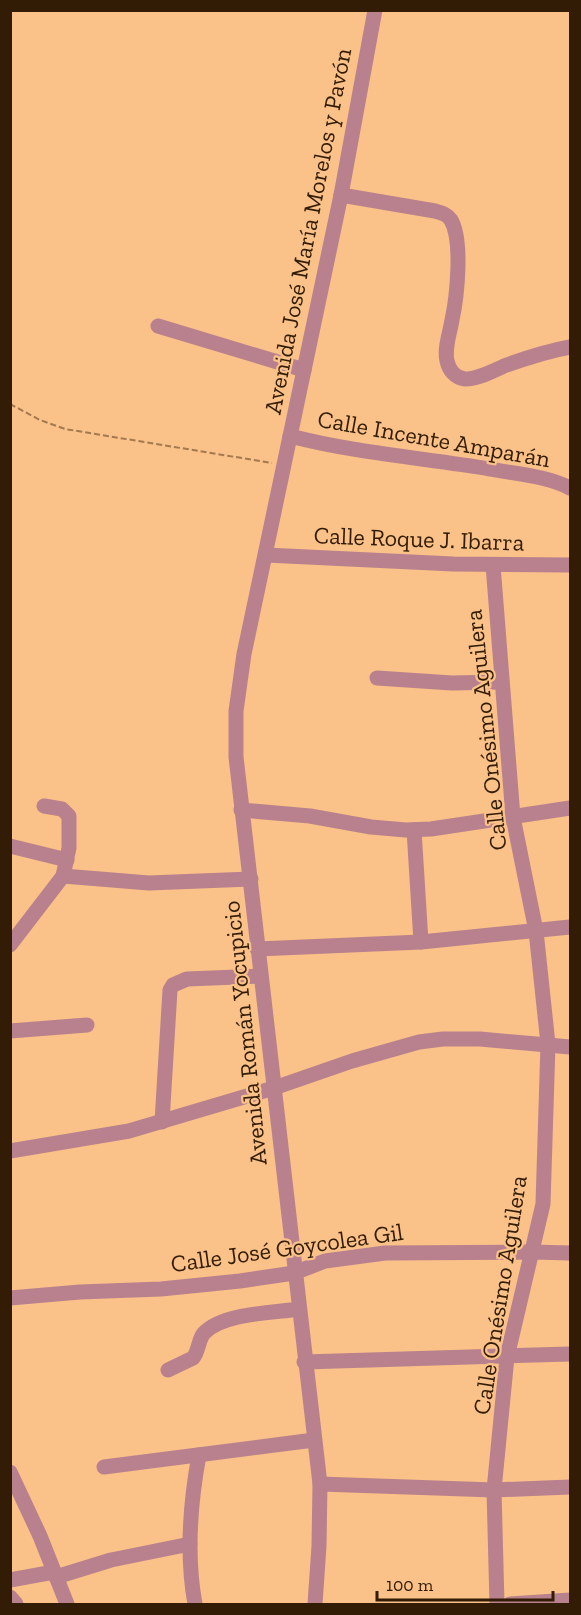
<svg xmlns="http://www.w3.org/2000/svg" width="581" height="1615" font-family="'Zilla Slab',serif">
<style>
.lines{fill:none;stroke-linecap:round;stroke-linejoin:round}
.path{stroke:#a3794f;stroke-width:2;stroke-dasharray:6 3;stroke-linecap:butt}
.minor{stroke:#b9818d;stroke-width:15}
.labels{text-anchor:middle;stroke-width:4.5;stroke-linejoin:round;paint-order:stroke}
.street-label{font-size:24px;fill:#321c05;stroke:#fac189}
</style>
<rect width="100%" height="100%" fill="#fac189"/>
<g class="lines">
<polyline class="path" points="10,404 40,420 65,429 272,463"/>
<g class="minor">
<path d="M341,195L435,211C442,213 447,214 451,220C463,241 457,297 452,320C450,333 444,348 447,361C449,370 455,378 465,379C478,379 493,371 504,366C526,358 548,351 570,347"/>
<polyline points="158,326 304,370"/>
<path d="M290,436C356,453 423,458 490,469C516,474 547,476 570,488"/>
<polyline points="266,555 453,564 570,565"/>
<polyline points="493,565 513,817 536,931 548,1044 543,1204 507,1357 494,1490 497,1604"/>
<polyline points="377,678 452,683 501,682"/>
<polyline points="241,810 310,816 371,827 406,830 431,829 570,808"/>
<polyline points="414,830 421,942"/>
<polyline points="10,846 67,860"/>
<polyline points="63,876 149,883 251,879"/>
<polyline points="10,945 63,876 69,848 69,816 62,809 44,806"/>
<polyline points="257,949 421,942 570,927"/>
<polyline points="10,1031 87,1025"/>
<polyline points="162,1122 170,990 173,985 187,979 260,976"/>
<polyline points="10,1151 129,1131 274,1088 352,1061 419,1042 443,1039 480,1039 570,1047"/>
<polyline points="10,1298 80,1292 161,1289 240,1281 294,1273 325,1261 385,1253 533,1252 570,1253"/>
<polyline points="304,1362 570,1354"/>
<path d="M168,1370L193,1358C199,1351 198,1340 204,1333C223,1313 273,1313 299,1309"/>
<polyline points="104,1467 314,1440"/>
<polyline points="10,1472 40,1536 67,1604"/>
<polyline points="320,1484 494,1490 570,1487"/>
<polyline points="56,1577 111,1560 190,1544"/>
<polyline points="10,1580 54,1572"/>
<polyline points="10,1597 16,1604"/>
<path d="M195,1604C186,1555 190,1504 199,1455"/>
<polyline points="315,1604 319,1546 320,1484 236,757 236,711 244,654 341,195 375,10"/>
<polyline points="510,1604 570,1600"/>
</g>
</g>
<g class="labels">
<g class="street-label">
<text transform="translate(308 231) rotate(-79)" y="8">Avenida José María Morelos y Pavón</text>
<text transform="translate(434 439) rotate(10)" y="8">Calle Incente Amparán</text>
<text transform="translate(419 539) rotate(2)" y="8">Calle Roque J. Ibarra</text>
<text transform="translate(486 730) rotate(-96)" y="8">Calle Onésimo Aguilera</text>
<text transform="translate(245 1033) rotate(-96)" y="8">Avenida Román Yocupicio</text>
<text transform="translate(287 1248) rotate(-8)" y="8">Calle José Goycolea Gil</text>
<text transform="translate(500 1295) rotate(-81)" y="8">Calle Onésimo Aguilera</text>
</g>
</g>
<rect width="581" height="1615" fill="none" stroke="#321c05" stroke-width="24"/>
<path d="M377 1591v9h176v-9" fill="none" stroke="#321c05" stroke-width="3"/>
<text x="386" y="1591" font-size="18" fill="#321c05" stroke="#fac189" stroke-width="4.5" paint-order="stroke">100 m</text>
</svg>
